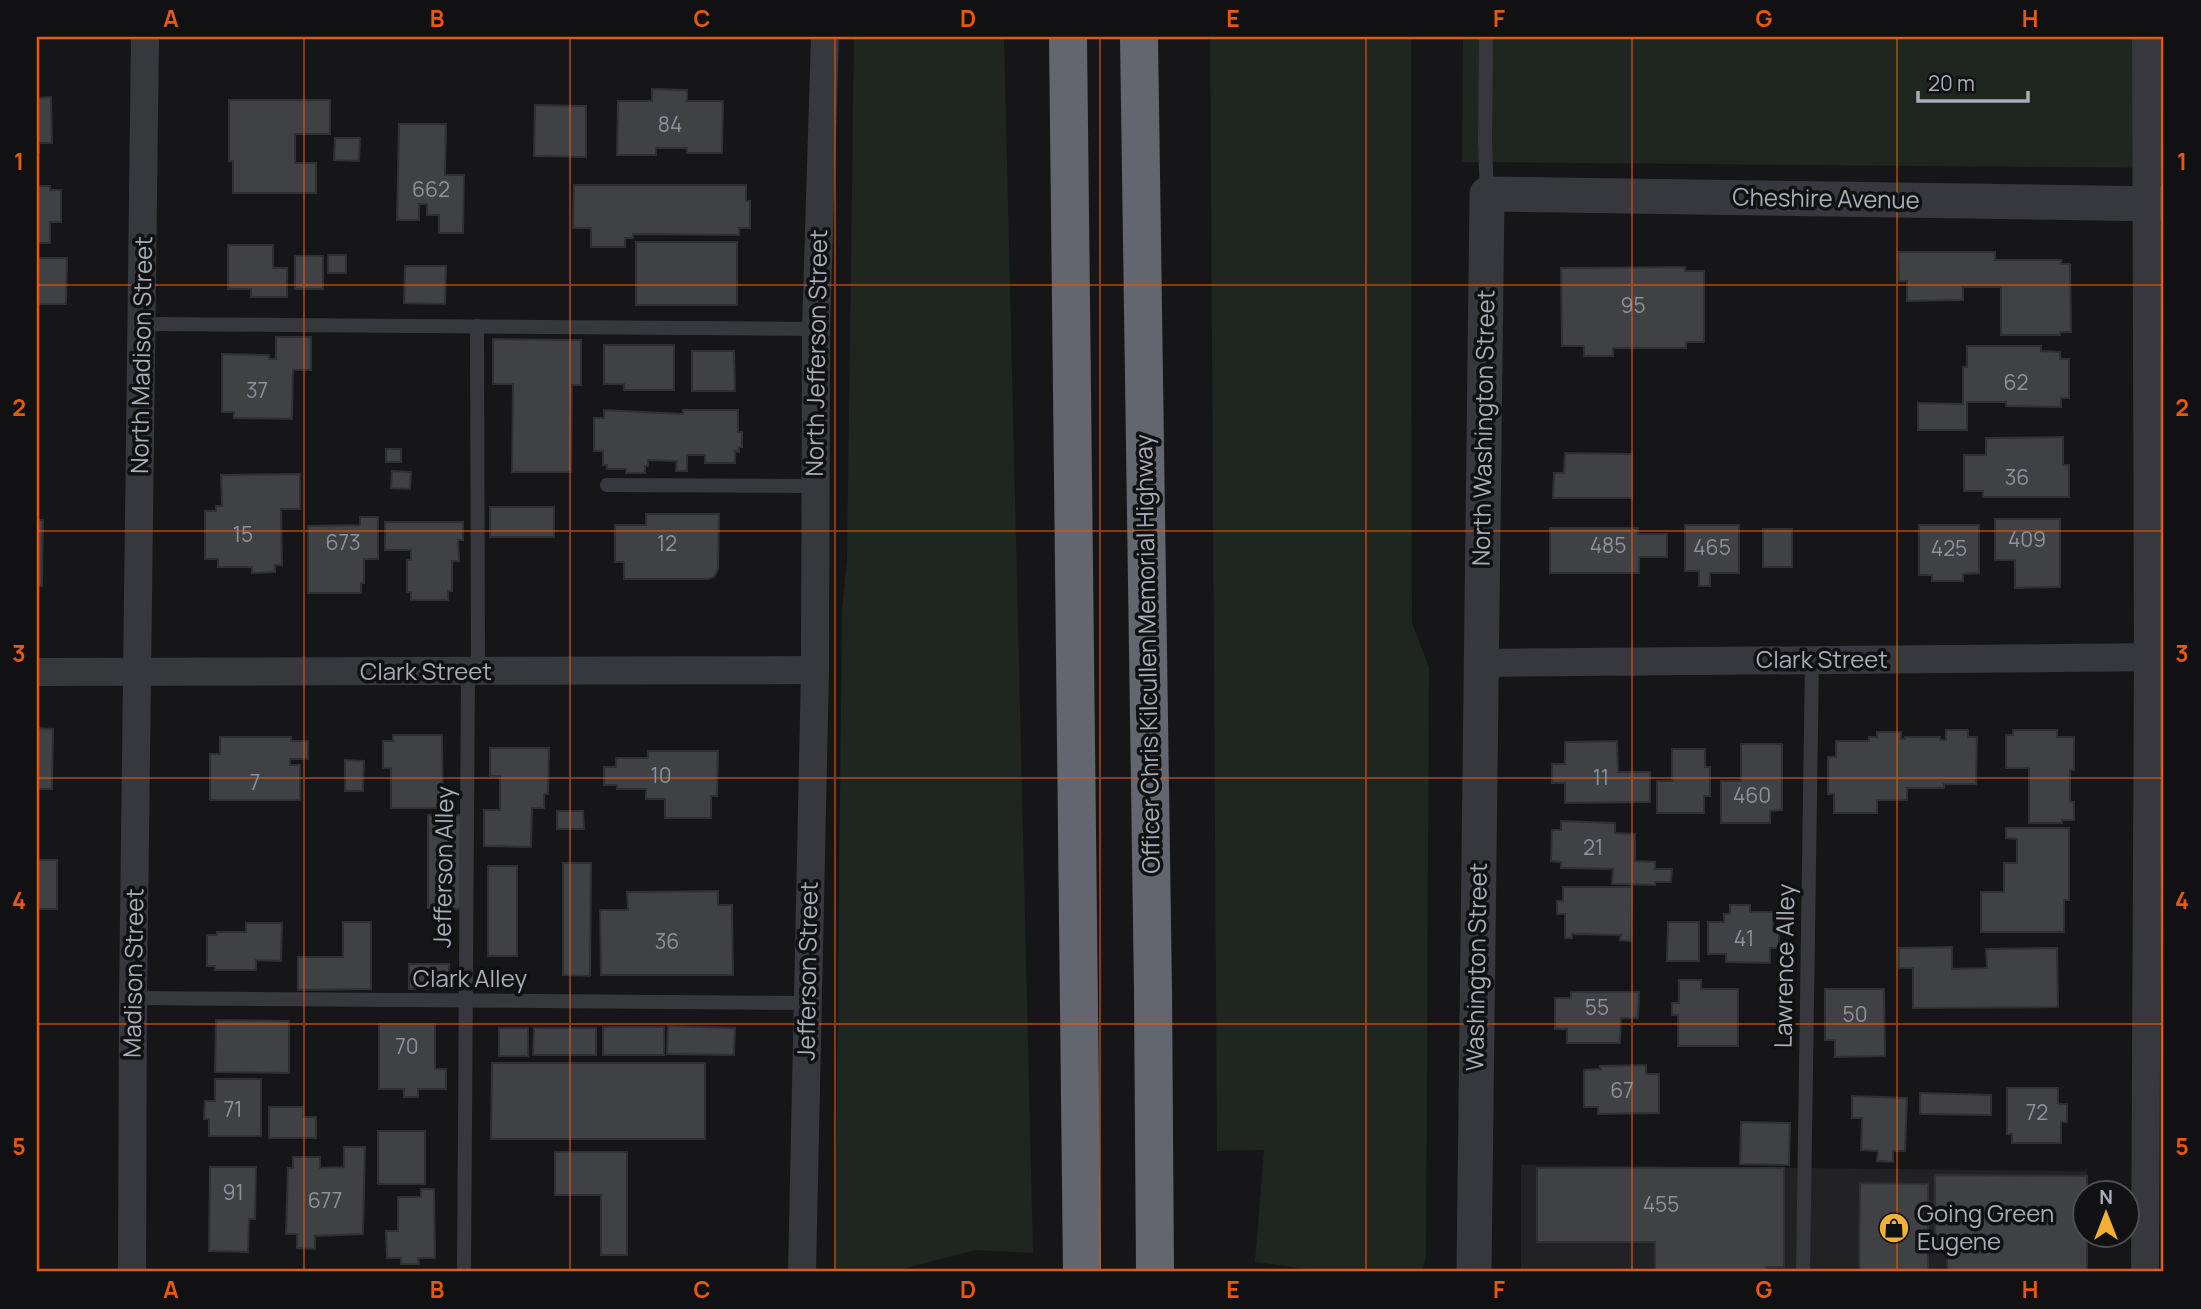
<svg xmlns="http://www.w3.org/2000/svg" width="2201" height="1309" font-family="Manrope,sans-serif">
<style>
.built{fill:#222225}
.green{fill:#1e261f}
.building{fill:#404145;stroke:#303034;stroke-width:2}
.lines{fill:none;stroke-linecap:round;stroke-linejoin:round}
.service{stroke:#37383d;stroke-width:14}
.minor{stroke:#37383d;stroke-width:28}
.tertiary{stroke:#37383d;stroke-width:35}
.motorway{stroke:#63666e;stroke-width:38}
.grid{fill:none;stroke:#e8590c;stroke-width:2;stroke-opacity:0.55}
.labels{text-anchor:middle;stroke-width:7;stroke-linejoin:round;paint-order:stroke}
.number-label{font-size:21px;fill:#8e929b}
.street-label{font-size:24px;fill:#a8adb8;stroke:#111113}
.poi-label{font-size:24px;fill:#a8adb8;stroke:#111113;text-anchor:start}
.neatline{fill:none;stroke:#e8590c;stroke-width:2.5}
.grid-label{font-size:23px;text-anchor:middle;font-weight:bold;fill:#e8590c}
</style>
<rect width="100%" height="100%" fill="#161618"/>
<polygon class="built" points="1521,1165 2087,1171 2087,1272 1521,1272"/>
<g class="green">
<polygon points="854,37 1004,37 1033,1253 975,1250 892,1272 835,1272 842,610 847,561"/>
<polygon points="1210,37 1411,37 1412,623 1429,667 1426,1257 1422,1272 1328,1272 1255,1262 1264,1150 1217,1151"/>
<polygon points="1463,37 2164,37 2164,168 1462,162"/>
</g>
<g class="building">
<polygon points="37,89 38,98 51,97 52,143 39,143 39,152 37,152"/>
<polygon points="652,89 687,90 687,101 723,101 722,153 687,153 687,148 656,148 656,155 617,155 618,101 652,101"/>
<polygon points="229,100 330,100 330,134 295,134 295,163 316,163 316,193 233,193 233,161 229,161"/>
<polygon points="535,105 586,106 586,157 534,156"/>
<polygon points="399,124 446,124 445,175 464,175 463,233 439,233 439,215 427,215 427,204 419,204 419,220 397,220"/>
<polygon points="335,138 360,138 359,161 334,160"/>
<polygon points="574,185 746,185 746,201 750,201 750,228 739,228 739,235 633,234 633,238 625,238 625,247 591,247 591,228 573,228"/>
<polygon points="37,186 50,186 50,190 61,190 61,222 50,222 50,243 37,243"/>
<rect x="636" y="242" width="101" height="63"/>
<polygon points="228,245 273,245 273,268 287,268 287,297 251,297 251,289 228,289"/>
<polygon points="1898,252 1995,252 1995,260 2061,260 2061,264 2070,264 2071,332 2060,332 2060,335 2001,335 2001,287 1963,287 1963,300 1907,301 1907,281 1899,281"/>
<rect x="328" y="255" width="18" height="18"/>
<rect x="295" y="256" width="28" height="33"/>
<polygon points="37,258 67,258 66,304 37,304"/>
<polygon points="405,266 446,266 445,304 404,303"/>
<polygon points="1685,267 1685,271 1704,271 1704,342 1686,342 1686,348 1613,348 1613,356 1584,356 1584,346 1562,346 1561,268"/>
<polygon points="276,337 311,337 311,370 293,370 292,419 234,418 234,412 222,412 222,354 269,355 269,359 276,359"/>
<polygon points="493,339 581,340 581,385 572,385 571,472 512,472 513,384 493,384"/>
<polygon points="604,345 674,345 674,390 624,390 624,384 604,384"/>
<polygon points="1967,346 2041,346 2041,351 2060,352 2060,359 2069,359 2069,398 2061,398 2061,407 2006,406 2006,402 1967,402 1967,430 1918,430 1918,403 1963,404 1963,367 1967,367"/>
<polygon points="692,351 734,351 735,391 692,391"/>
<polygon points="604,410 683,414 683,410 738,410 738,432 742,432 742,447 739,447 739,452 735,451 735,463 705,463 705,455 687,455 687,471 676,471 677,461 648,460 648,466 645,466 645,473 626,473 626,469 607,469 607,465 603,465 603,451 594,451 594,418 604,418"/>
<polygon points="2063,437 2063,465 2069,465 2069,497 1983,497 1983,491 1964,491 1964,455 1986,455 1986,438"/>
<rect x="386" y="449" width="15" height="13"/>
<polygon points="1565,453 1632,454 1632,498 1553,498 1554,473 1564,473"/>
<polygon points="392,471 411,472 410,489 391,488"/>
<polygon points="300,474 300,509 281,509 282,565 275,565 275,572 252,573 252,567 218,567 218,559 205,559 205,511 216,511 216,506 222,506 221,475"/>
<rect x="490" y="507" width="64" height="30"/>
<polygon points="646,514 719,514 718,569 714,577 708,579 624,579 624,562 615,562 615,525 646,525"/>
<polygon points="360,517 378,517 378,559 364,559 364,583 361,583 361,593 308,593 308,526 360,525"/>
<polygon points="1995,519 2060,519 2060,587 2015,588 2015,560 1995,560"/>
<polygon points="37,520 43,520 42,586 37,586"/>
<polygon points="385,522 463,522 463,540 458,540 459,561 452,561 452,591 448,591 448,600 411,600 411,592 407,592 407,560 411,560 411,550 385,550"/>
<polygon points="1685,525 1739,525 1739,573 1710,573 1710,586 1699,586 1699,571 1685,571"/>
<polygon points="1919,525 1979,525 1979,573 1963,574 1963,581 1932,581 1932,575 1919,575"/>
<polygon points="1550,528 1638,528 1638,534 1667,534 1667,557 1639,557 1639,573 1550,573"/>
<rect x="1763" y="529" width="29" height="38"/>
<polygon points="37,728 53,729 52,789 37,789"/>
<polygon points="1946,730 1968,730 1968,737 1977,737 1976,784 1944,784 1944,788 1907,788 1907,800 1877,800 1877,813 1834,813 1834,794 1828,794 1828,757 1836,757 1836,741 1869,741 1869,737 1877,737 1877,732 1901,732 1901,739 1905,739 1905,737 1940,737 1940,740 1946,740"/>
<polygon points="2013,730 2057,730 2057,737 2074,737 2074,770 2070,770 2070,802 2074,802 2074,820 2062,820 2062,823 2029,823 2029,768 2006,768 2006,735 2013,735"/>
<polygon points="393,735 442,735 443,808 391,808 391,768 383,768 383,741 393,741"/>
<polygon points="220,737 291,737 291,741 308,741 308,759 290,759 290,765 300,765 300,800 210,800 210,754 220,754"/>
<polygon points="1617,741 1618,772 1650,772 1650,802 1565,803 1565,783 1552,783 1552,764 1565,764 1565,742"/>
<polygon points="1741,744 1782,744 1782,810 1770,811 1770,823 1721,823 1721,781 1741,781"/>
<polygon points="490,748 549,748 548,794 544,794 544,808 532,808 531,847 484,846 484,810 500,810 500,776 490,776"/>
<polygon points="1672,749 1705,749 1705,767 1710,767 1710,796 1704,796 1704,813 1657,813 1657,781 1672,781"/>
<polygon points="648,751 718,751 717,796 711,796 711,818 665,818 665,799 646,799 646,789 617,789 617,785 604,785 604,767 616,767 616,758 648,758"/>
<polygon points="345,760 364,761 363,791 345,791"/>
<polygon points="557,811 583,811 584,829 557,829"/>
<polygon points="428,815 461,815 460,909 428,908"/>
<polygon points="1561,821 1615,823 1615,833 1635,834 1635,861 1655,862 1655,869 1672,869 1671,882 1655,882 1655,885 1612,884 1613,869 1561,868 1561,862 1551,861 1552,830 1561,830"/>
<polygon points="2006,828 2069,828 2069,900 2064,900 2064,932 1981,932 1981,892 2004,892 2004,863 2017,863 2017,839 2006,838"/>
<rect x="37" y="860" width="20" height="49"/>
<polygon points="563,863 591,863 590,976 563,975"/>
<rect x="488" y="866" width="29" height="90"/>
<polygon points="1563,887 1632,887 1631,941 1620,940 1621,935 1572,934 1572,938 1565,938 1565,914 1557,914 1557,901 1563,901"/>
<polygon points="718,891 718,905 732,905 733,975 601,975 600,910 628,910 627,892"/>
<polygon points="1730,905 1750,905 1750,912 1773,912 1773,930 1779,930 1779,948 1770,948 1770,963 1726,962 1726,954 1708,954 1708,922 1724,922 1724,914 1730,914"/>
<polygon points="343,922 371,922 371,989 298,990 298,957 343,957"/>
<polygon points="1668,922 1699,922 1699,961 1667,961"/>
<polygon points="246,923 282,923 281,961 256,960 256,970 215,970 215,966 207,966 207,935 217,935 217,932 246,932"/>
<polygon points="1952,947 1952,969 1987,968 1986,949 2057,948 2058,1007 1913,1008 1913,968 1899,968 1899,948"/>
<rect x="409" y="964" width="40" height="25"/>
<polygon points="1679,980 1701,980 1701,989 1738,989 1738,1046 1678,1046 1678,1015 1672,1015 1672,1003 1679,1003"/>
<polygon points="1825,989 1884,989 1885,1056 1835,1057 1835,1040 1825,1040"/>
<polygon points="1571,992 1639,992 1638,1018 1621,1018 1620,1043 1567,1043 1567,1029 1555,1029 1555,998 1571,998"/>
<polygon points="216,1020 289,1021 289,1073 215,1072"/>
<polygon points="379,1024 435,1024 435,1069 446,1069 446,1089 418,1089 418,1097 404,1097 404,1089 379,1089"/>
<polygon points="668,1026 735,1028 734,1055 667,1054"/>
<rect x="603" y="1027" width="61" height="28"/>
<rect x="499" y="1028" width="29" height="28"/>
<polygon points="534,1028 596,1028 596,1055 533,1055"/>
<polygon points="492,1063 705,1063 705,1139 491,1139"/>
<polygon points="1646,1065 1646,1074 1659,1074 1659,1113 1598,1114 1598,1107 1584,1107 1584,1070 1601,1069 1600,1066"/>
<polygon points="215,1079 261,1079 261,1136 209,1136 209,1119 204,1119 205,1101 215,1101"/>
<polygon points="2007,1088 2058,1088 2058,1104 2067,1104 2067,1122 2061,1122 2061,1143 2012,1143 2012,1134 2007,1134"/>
<polygon points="1920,1093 1991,1095 1991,1115 1920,1114"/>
<polygon points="1852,1096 1907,1098 1905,1151 1893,1151 1893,1162 1877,1161 1878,1151 1861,1150 1862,1118 1852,1118"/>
<polygon points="269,1107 303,1107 303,1117 316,1117 316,1138 269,1138"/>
<polygon points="1741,1122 1790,1123 1789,1165 1740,1164"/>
<rect x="378" y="1131" width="47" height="53"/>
<polygon points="344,1147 365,1147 363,1234 315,1236 315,1249 297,1248 297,1234 286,1234 288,1168 293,1168 293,1157 320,1157 320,1168 344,1167"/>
<polygon points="555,1152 627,1152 627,1255 601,1255 601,1195 555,1195"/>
<polygon points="210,1167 256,1167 255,1219 249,1219 248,1252 209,1251"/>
<polygon points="1537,1168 1784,1168 1784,1267 1766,1267 1766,1272 1655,1272 1655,1242 1537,1242"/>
<polygon points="1935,1175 2087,1176 2087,1272 1947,1272 1947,1245 1935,1245"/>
<polygon points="1860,1183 1928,1184 1928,1272 1859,1272"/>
<polygon points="421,1189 434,1189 435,1258 418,1258 419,1264 401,1264 401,1258 387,1258 386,1231 398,1231 398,1197 421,1197"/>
</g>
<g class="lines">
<g class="service">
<polyline points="1486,37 1485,143 1487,194"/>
<polyline points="143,324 816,329"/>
<polyline points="477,326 478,672"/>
<polyline points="607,485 816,486"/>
<polyline points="133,998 808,1003"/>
<polyline points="464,1272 468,672"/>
<polyline points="1803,1272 1812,660"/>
</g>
<g class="minor">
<polyline points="1480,663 2164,657"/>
<polyline points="37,672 815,670"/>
<polyline points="132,1272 133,998 145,37"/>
<polyline points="802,1272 815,670 816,329 825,37"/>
<polyline points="2145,1272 2148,657 2146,37"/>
</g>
<polyline class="tertiary" points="1474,1272 1487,194 2164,204"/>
<g class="motorway">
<polyline points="1068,37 1082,1272"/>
<polyline points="1139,37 1153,991 1155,1272"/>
</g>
</g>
<path class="grid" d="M304,37V1272M570,37V1272M835,37V1272M1100,37V1272M1366,37V1272M1632,37V1272M1897,37V1272M37,285H2164M37,531H2164M37,778H2164M37,1024H2164"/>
<defs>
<g id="shop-disc" transform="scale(1.575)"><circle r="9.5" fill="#f2b134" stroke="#111113"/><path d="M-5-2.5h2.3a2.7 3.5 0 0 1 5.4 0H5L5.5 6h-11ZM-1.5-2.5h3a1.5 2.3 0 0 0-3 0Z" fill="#111"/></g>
</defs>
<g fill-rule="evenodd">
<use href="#shop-disc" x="1894" y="1228"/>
</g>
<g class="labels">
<g class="number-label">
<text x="670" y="132">84</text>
<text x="431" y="197">662</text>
<text x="1633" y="313">95</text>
<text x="2016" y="390">62</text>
<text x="257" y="398">37</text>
<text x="2017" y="485">36</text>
<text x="243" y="542">15</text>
<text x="2027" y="547">409</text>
<text x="343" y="550">673</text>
<text x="667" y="551">12</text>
<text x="1608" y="553">485</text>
<text x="1712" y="555">465</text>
<text x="1949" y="556">425</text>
<text x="661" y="783">10</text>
<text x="1601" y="785">11</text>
<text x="255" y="790">7</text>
<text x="1752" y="803">460</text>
<text x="1593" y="855">21</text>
<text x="1744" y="946">41</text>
<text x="667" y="949">36</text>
<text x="1597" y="1015">55</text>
<text x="1855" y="1022">50</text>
<text x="407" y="1054">70</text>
<text x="1622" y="1098">67</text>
<text x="233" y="1117">71</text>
<text x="2037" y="1120">72</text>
<text x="233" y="1200">91</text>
<text x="325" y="1208">677</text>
<text x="1661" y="1212">455</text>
</g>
<g class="street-label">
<text transform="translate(1826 199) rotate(1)" y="8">Cheshire Avenue</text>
<text transform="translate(817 353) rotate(-89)" y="8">North Jefferson Street</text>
<text transform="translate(142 355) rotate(-89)" y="8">North Madison Street</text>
<text transform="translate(1484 428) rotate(-89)" y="8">North Washington Street</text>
<text transform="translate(1148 654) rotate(-91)" y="8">Officer Chris Kilcullen Memorial Highway</text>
<text x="1822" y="668">Clark Street</text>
<text x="426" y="680">Clark Street</text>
<text transform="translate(444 867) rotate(-89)" y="8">Jefferson Alley</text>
<text transform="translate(1785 966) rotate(-89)" y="8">Lawrence Alley</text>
<text transform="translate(1477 967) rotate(-89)" y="8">Washington Street</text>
<text transform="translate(808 971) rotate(-89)" y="8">Jefferson Street</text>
<text transform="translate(134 973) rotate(-89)" y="8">Madison Street</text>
<text x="470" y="987">Clark Alley</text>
</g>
<g class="poi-label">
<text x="1917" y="1222">Going Green<tspan x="1917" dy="28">Eugene</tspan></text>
</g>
</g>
<rect width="2201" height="1309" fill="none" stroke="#111113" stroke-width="77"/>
<g transform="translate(2106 1214)"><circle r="33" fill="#111113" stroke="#4d4f55" stroke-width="2"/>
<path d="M0-5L12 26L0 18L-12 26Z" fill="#f2b134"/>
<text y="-10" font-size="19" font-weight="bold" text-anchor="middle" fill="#a8adb8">N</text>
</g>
<path d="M1918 91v10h110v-10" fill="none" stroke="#a8adb8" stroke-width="3.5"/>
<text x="1928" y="91" font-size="21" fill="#a8adb8" stroke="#111113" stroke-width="5" paint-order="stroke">20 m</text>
<rect x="38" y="38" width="2124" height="1232" class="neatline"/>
<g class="grid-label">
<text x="171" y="27">A</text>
<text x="437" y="27">B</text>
<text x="702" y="27">C</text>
<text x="968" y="27">D</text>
<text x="1233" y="27">E</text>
<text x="1499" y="27">F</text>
<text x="1764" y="27">G</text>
<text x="2030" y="27">H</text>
<text x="19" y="170">1</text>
<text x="2182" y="170">1</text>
<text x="19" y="416">2</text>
<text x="2182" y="416">2</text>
<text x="19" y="662">3</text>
<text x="2182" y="662">3</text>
<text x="19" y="909">4</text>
<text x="2182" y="909">4</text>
<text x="19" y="1155">5</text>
<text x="2182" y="1155">5</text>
<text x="171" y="1298">A</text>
<text x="437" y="1298">B</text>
<text x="702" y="1298">C</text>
<text x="968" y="1298">D</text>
<text x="1233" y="1298">E</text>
<text x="1499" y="1298">F</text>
<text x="1764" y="1298">G</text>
<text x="2030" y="1298">H</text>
</g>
</svg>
